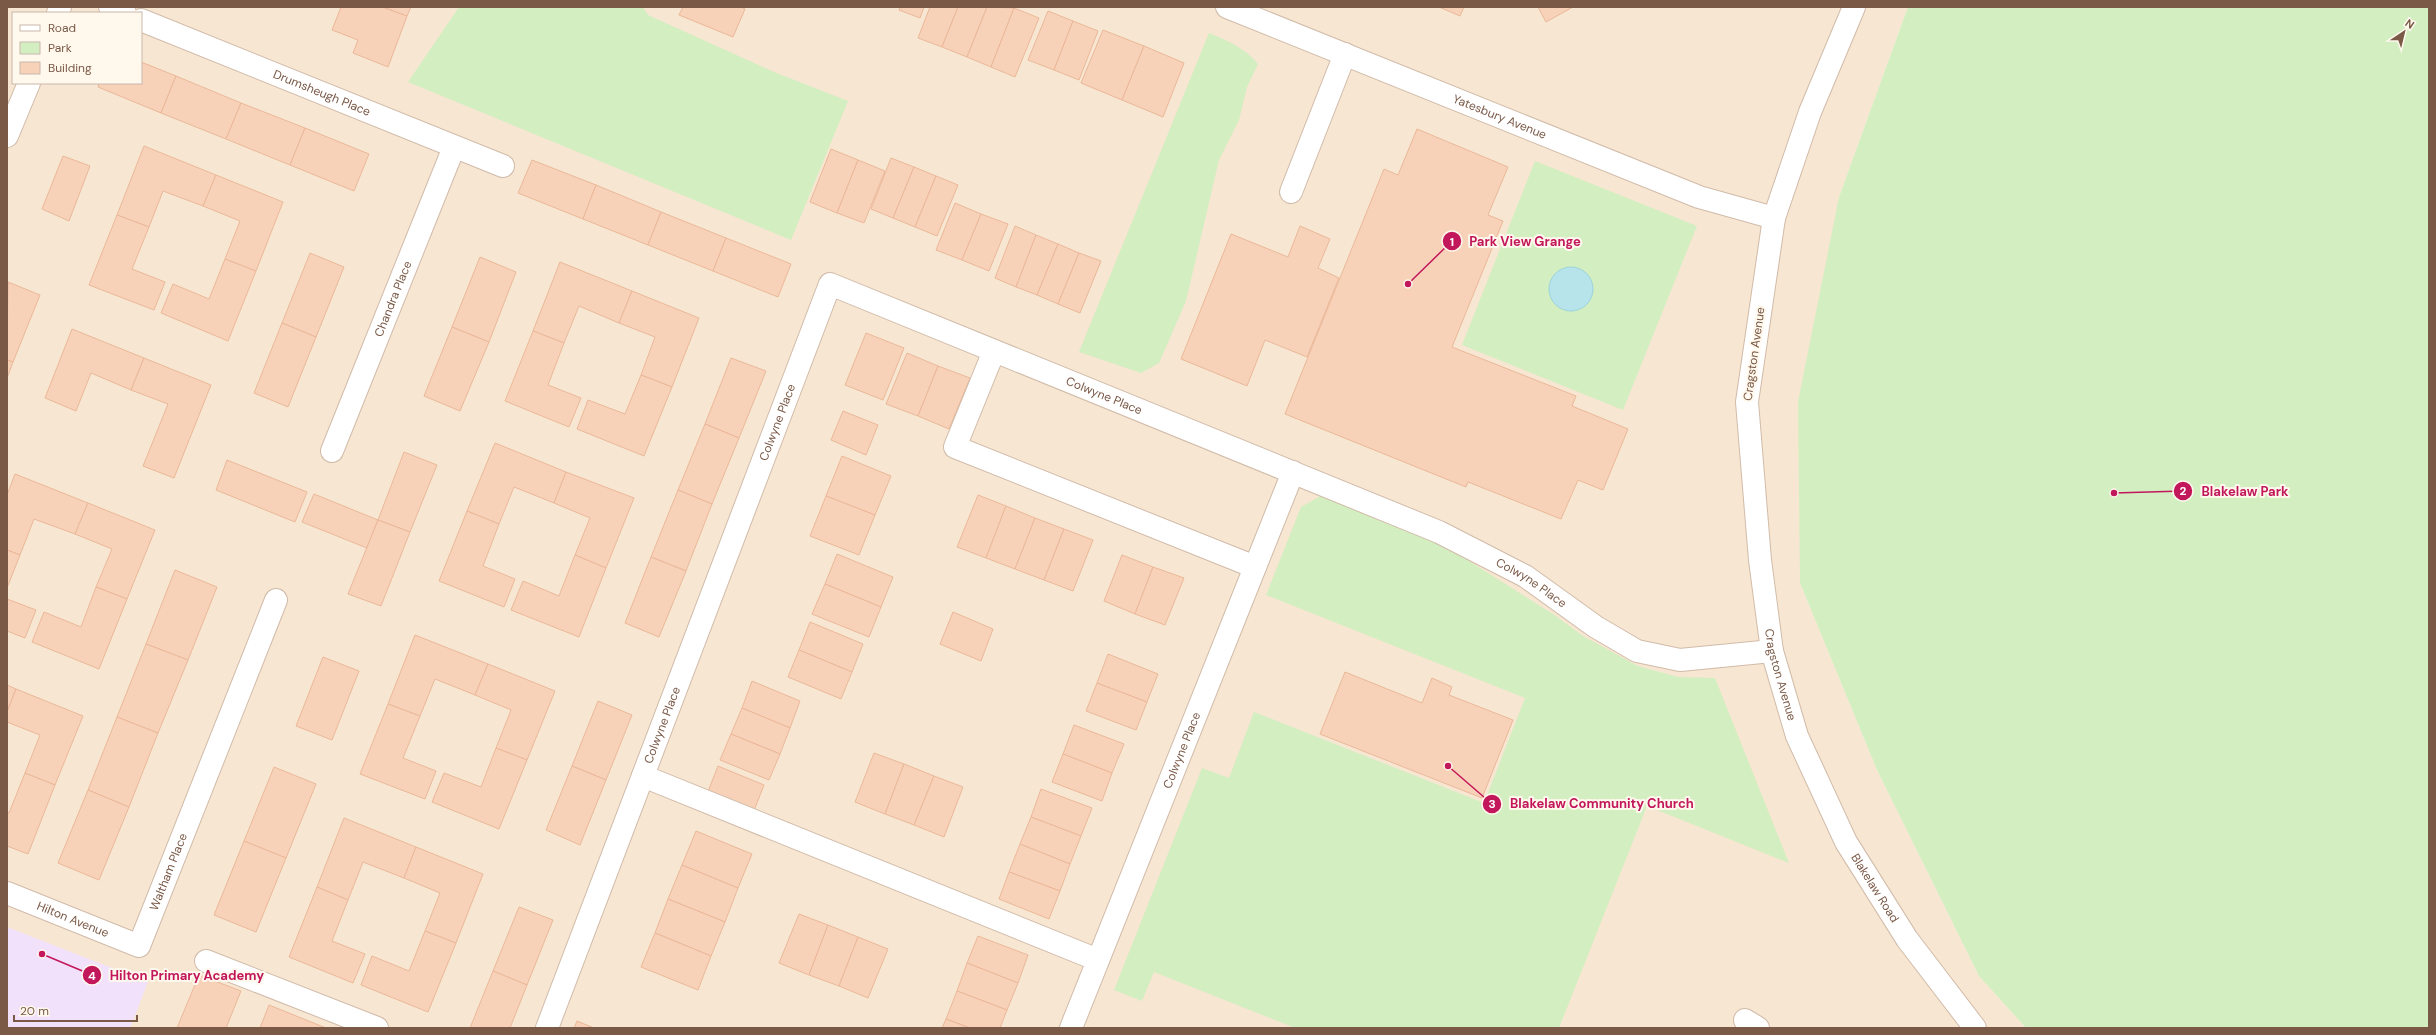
<svg xmlns="http://www.w3.org/2000/svg" width="2436" height="1035" font-family="'DM Sans',sans-serif">
<style>
.residential{fill:#f7e6d2;fill-rule:evenodd}
.education{fill:#f2e1fb}
.green{fill:#d3eec1}
.water{fill:#b7e3ea;stroke:#9cd3dd}
.building{fill:#f7d2b9;stroke:#ebb898}
.lines{fill:none;stroke-linecap:round;stroke-linejoin:round}
.minor-casing{stroke:#d1bba9;stroke-width:24}
.minor{stroke:#fff;stroke-width:22}
.labels{text-anchor:middle;stroke-width:4;stroke-linejoin:round;paint-order:stroke}
.street-label{font-size:12px;fill:#7a5947;stroke:#fff8ed}
.leader{fill:none;stroke:#c2185b;stroke-width:1.5}
.callout-dot{fill:#c2185b;stroke:#fff8ed;stroke-width:1.5}
.mark-label{font-size:12px;text-anchor:middle;font-weight:bold;fill:#fff}
.callout-label{font-size:13px;text-anchor:middle;font-weight:bold;fill:#c2185b;stroke:#fff8ed;stroke-width:4;stroke-linejoin:round;paint-order:stroke}
</style>
<rect width="100%" height="100%" fill="#fef4e5"/>
<path class="residential" d="M7,7H1908L1839,197L1800,583L1877,770L1979,976L2026,1028H7ZM13,13H141V83H13Z"/>
<polygon class="education" points="7,927 148,982 130,1028 7,1028"/>
<g class="green">
<polygon points="459,7 643,7 648,15 774,72 848,101 791,240 408,82"/>
<polygon points="1908,7 2429,7 2429,1028 2026,1028 1979,976 1877,770 1800,583 1798,402 1839,197"/>
<path d="M1209,33C1227,40 1246,49 1258,64L1247,87L1239,120L1219,160L1186,301L1159,363L1141,373L1079,352Z"/>
<polygon points="1535,161 1697,226 1623,410 1462,345"/>
<polygon points="1324,494 1436,540 1553,614 1583,636 1638,666 1678,677 1715,678 1789,863 1647,806 1559,1028 1295,1028 1154,972 1142,1001 1114,990 1202,768 1229,778 1254,712 1484,803 1525,698 1266,595 1301,507"/>
</g>
<circle class="water" cx="1571" cy="289" r="22"/>
<g class="building">
<polygon points="341,7 383,7 407,16 388,67 353,53 358,40 332,30"/>
<polygon points="383,7 411,7 407,16"/>
<polygon points="683,7 741,7 745,9 733,37 679,15"/>
<polygon points="900,7 924,7 920,18 899,10"/>
<polygon points="930,7 958,7 942,47 918,38"/>
<polygon points="958,7 987,7 967,57 942,47"/>
<polygon points="987,7 1014,8 991,67 967,57"/>
<polygon points="1439,7 1464,7 1460,16"/>
<polygon points="1538,7 1573,7 1546,22"/>
<polygon points="1014,8 1039,18 1015,77 991,67"/>
<polygon points="1048,11 1073,21 1054,70 1028,60"/>
<polygon points="1073,21 1098,31 1079,80 1054,70"/>
<polygon points="1103,30 1144,46 1122,100 1081,83"/>
<polygon points="1144,46 1184,63 1163,117 1122,100"/>
<polygon points="141,62 176,76 161,113 98,87 99,83 141,83"/>
<polygon points="176,76 241,103 226,139 161,113"/>
<polygon points="241,103 305,128 290,165 226,139"/>
<polygon points="305,128 369,154 354,191 290,165"/>
<polygon points="1417,129 1508,167 1488,215 1503,221 1452,347 1576,396 1572,406 1628,429 1603,490 1578,480 1561,519 1468,482 1466,487 1285,414 1384,169 1398,175"/>
<polygon points="144,146 216,175 203,206 163,191 149,227 117,215"/>
<polygon points="831,149 858,160 837,213 810,202"/>
<polygon points="63,156 90,166 69,221 42,209"/>
<polygon points="891,158 914,167 893,218 871,209"/>
<polygon points="532,160 596,185 583,219 518,193"/>
<polygon points="858,160 885,171 864,223 837,213"/>
<polygon points="914,167 936,176 915,227 893,218"/>
<polygon points="216,175 283,202 256,271 225,259 240,221 203,206"/>
<polygon points="936,176 958,185 937,236 915,227"/>
<polygon points="596,185 661,212 648,245 583,219"/>
<polygon points="955,203 981,214 962,260 936,250"/>
<polygon points="661,212 726,238 713,271 648,245"/>
<polygon points="981,214 1008,224 989,271 962,260"/>
<polygon points="117,215 149,227 132,269 165,282 154,310 89,285"/>
<polygon points="1015,226 1036,235 1016,287 995,278"/>
<polygon points="1300,226 1330,239 1318,268 1339,278 1307,357 1265,340 1247,386 1181,359 1231,234 1288,257"/>
<polygon points="1036,235 1058,244 1037,295 1016,287"/>
<polygon points="726,238 791,264 778,297 713,271"/>
<polygon points="1058,244 1079,253 1058,304 1037,295"/>
<polygon points="310,253 344,267 316,337 282,323"/>
<polygon points="1079,253 1101,261 1080,313 1058,304"/>
<polygon points="480,257 516,272 489,342 452,327"/>
<polygon points="225,259 256,271 228,341 161,313 173,284 209,299"/>
<polygon points="560,262 632,291 619,323 579,306 564,343 533,331"/>
<polygon points="8,282 40,295 13,362 7,360"/>
<polygon points="632,291 699,318 672,387 641,375 655,337 619,323"/>
<polygon points="282,323 316,337 288,407 254,393"/>
<polygon points="452,327 489,342 460,411 424,396"/>
<polygon points="72,329 144,358 131,390 91,373 76,411 45,398"/>
<polygon points="533,331 564,343 548,385 581,398 569,427 505,401"/>
<polygon points="866,333 904,348 883,400 845,385"/>
<polygon points="907,353 938,366 918,416 886,404"/>
<polygon points="144,358 211,385 174,478 143,466 168,404 131,390"/>
<polygon points="731,358 766,371 739,438 705,424"/>
<polygon points="7,360 13,362 7,378"/>
<polygon points="938,366 970,378 949,429 918,416"/>
<polygon points="641,375 672,387 644,456 577,429 588,400 625,414"/>
<polygon points="843,411 878,425 866,455 831,440"/>
<polygon points="705,424 739,438 712,504 678,490"/>
<polygon points="495,443 566,472 554,503 514,487 499,524 467,511"/>
<polygon points="404,452 437,465 410,532 378,520"/>
<polygon points="842,456 891,476 875,515 826,496"/>
<polygon points="227,460 307,492 295,522 216,490"/>
<polygon points="566,472 634,498 606,568 575,555 590,518 554,503"/>
<polygon points="15,474 88,503 75,534 34,519 20,555 7,550 7,495"/>
<polygon points="678,490 712,504 686,571 651,557"/>
<polygon points="314,494 378,520 367,548 302,522"/>
<polygon points="978,495 1006,506 986,558 957,547"/>
<polygon points="826,496 875,515 859,555 810,536"/>
<polygon points="88,503 155,530 127,599 96,587 112,549 75,534"/>
<polygon points="1006,506 1035,518 1015,569 986,558"/>
<polygon points="467,511 499,524 483,566 515,579 504,607 439,581"/>
<polygon points="1035,518 1064,529 1044,580 1015,569"/>
<polygon points="378,520 410,532 381,606 348,594"/>
<polygon points="1064,529 1093,540 1073,591 1044,580"/>
<polygon points="7,550 20,555 7,588"/>
<polygon points="837,554 893,577 881,607 825,584"/>
<polygon points="575,555 606,568 579,637 511,610 523,581 559,596"/>
<polygon points="1122,555 1153,567 1135,614 1104,601"/>
<polygon points="651,557 686,571 659,637 625,623"/>
<polygon points="1153,567 1184,578 1165,625 1135,614"/>
<polygon points="175,570 217,587 188,660 146,644"/>
<polygon points="825,584 881,607 869,637 812,614"/>
<polygon points="96,587 127,599 99,669 32,642 44,612 81,627"/>
<polygon points="7,599 36,610 25,638 7,631"/>
<polygon points="953,612 993,629 981,661 940,644"/>
<polygon points="810,622 863,644 852,672 799,650"/>
<polygon points="415,635 488,664 475,695 435,679 420,716 388,704"/>
<polygon points="146,644 188,660 158,733 117,717"/>
<polygon points="799,650 852,672 841,699 788,677"/>
<polygon points="1108,654 1158,674 1147,702 1097,683"/>
<polygon points="323,657 359,671 332,740 296,726"/>
<polygon points="488,664 555,691 527,760 496,748 511,710 475,695"/>
<polygon points="1345,672 1422,703 1432,678 1452,687 1449,695 1513,720 1482,798 1320,734"/>
<polygon points="752,681 800,701 790,728 742,708"/>
<polygon points="1097,683 1147,702 1136,730 1086,711"/>
<polygon points="7,685 16,689 7,712"/>
<polygon points="16,689 83,716 55,785 25,773 40,735 7,722 7,712"/>
<polygon points="598,701 632,715 606,780 572,766"/>
<polygon points="388,704 420,716 403,758 436,771 425,799 360,774"/>
<polygon points="742,708 790,728 780,754 731,734"/>
<polygon points="117,717 158,733 129,807 88,790"/>
<polygon points="1074,725 1124,744 1112,773 1063,754"/>
<polygon points="731,734 780,754 769,780 720,760"/>
<polygon points="496,748 527,760 499,829 432,802 444,773 481,787"/>
<polygon points="874,753 904,764 885,814 855,802"/>
<polygon points="1063,754 1112,773 1102,801 1052,782"/>
<polygon points="904,764 934,776 914,825 885,814"/>
<polygon points="572,766 606,780 580,845 546,830"/>
<polygon points="718,766 764,785 753,813 707,794"/>
<polygon points="274,767 316,784 286,858 244,841"/>
<polygon points="25,773 55,785 28,854 7,846 7,812 9,813"/>
<polygon points="934,776 963,787 944,837 914,825"/>
<polygon points="1041,789 1092,808 1081,836 1031,817"/>
<polygon points="88,790 129,807 99,880 58,863"/>
<polygon points="1031,817 1081,836 1070,864 1020,844"/>
<polygon points="344,818 416,847 404,878 363,862 348,900 317,887"/>
<polygon points="696,831 752,854 738,888 682,865"/>
<polygon points="244,841 286,858 256,932 214,915"/>
<polygon points="1020,844 1070,864 1060,891 1009,872"/>
<polygon points="416,847 483,874 456,943 425,931 440,893 404,878"/>
<polygon points="682,865 738,888 725,922 668,899"/>
<polygon points="1009,872 1060,891 1049,919 999,899"/>
<polygon points="317,887 348,900 332,941 365,954 353,983 289,957"/>
<polygon points="668,899 725,922 711,956 655,933"/>
<polygon points="519,907 553,920 527,985 493,971"/>
<polygon points="799,914 828,925 809,975 779,963"/>
<polygon points="828,925 858,937 839,986 809,975"/>
<polygon points="425,931 456,943 428,1012 361,985 372,956 409,971"/>
<polygon points="655,933 711,956 698,990 641,967"/>
<polygon points="978,936 1028,955 1018,983 967,963"/>
<polygon points="858,937 888,949 868,998 839,986"/>
<polygon points="967,963 1018,983 1007,1010 957,991"/>
<polygon points="493,971 527,985 510,1028 470,1028"/>
<polygon points="199,975 241,991 226,1028 177,1028"/>
<polygon points="957,991 1007,1010 1000,1028 970,1028 946,1019"/>
<polygon points="269,1005 326,1028 260,1028"/>
<polygon points="946,1019 970,1028 942,1028"/>
<polygon points="577,1021 594,1028 574,1028"/>
</g>
<g class="lines">
<g class="minor-casing">
<g id="minor">
<polyline points="110,7 125,13"/>
<path id="s1" d="M1227,7L1699,197L1774,218"/>
<path id="s2" d="M1854,7L1810,112L1774,218L1747,402L1760,560L1772,651L1797,736L1846,842L1907,939L1975,1028"/>
<polyline points="58,13 60,7"/>
<path id="s3" d="M141,20L503,166"/>
<polyline points="7,136 29,83"/>
<polyline points="1291,192 1345,54"/>
<polyline points="994,351 955,447 1255,567"/>
<path id="s4" d="M332,451L454,147"/>
<polyline points="643,776 1098,960"/>
<path id="s5" d="M7,893L139,946L276,600"/>
<polyline points="206,961 377,1028"/>
<polyline points="1745,1020 1758,1028"/>
<path id="s6" d="M547,1028L830,284L1439,532L1525,576L1596,627L1637,651L1680,660L1772,651"/>
<path id="s7" d="M1071,1028L1293,472"/>
</g>
</g>
<use href="#minor" class="minor"/>
</g>
<g class="labels">
<g class="street-label">
<text dy="4" stroke="none"><textPath href="#s3" startOffset="195">Drumsheugh Place</textPath></text>
<text dy="4" stroke="none"><textPath href="#s1" startOffset="294">Yatesbury Avenue</textPath></text>
<text dy="4" stroke="none"><textPath href="#s4" startOffset="164">Chandra Place</textPath></text>
<text transform="translate(1754 354) rotate(-82)" y="4">Cragston Avenue</text>
<text dy="4" stroke="none"><textPath href="#s6" startOffset="1092">Colwyne Place</textPath></text>
<text dy="4" stroke="none"><textPath href="#s6" startOffset="648">Colwyne Place</textPath></text>
<text dy="4" stroke="none"><textPath href="#s6" startOffset="1559">Colwyne Place</textPath></text>
<text dy="4" stroke="none"><textPath href="#s2" startOffset="687">Cragston Avenue</textPath></text>
<text dy="4" stroke="none"><textPath href="#s6" startOffset="324">Colwyne Place</textPath></text>
<text dy="4" stroke="none"><textPath href="#s7" startOffset="299">Colwyne Place</textPath></text>
<text dy="4" stroke="none"><textPath href="#s5" startOffset="222">Waltham Place</textPath></text>
<text dy="4" stroke="none"><textPath href="#s2" startOffset="922">Blakelaw Road</textPath></text>
<text dy="4" stroke="none"><textPath href="#s5" startOffset="71">Hilton Avenue</textPath></text>
</g>
</g>
<path class="leader" d="M1408 284L1452 241M2114 493L2183 491M1448 766L1492 804M42 954L92 975"/>
<g class="callout-dot">
<circle cx="1408" cy="284" r="4"/>
<circle cx="2114" cy="493" r="4"/>
<circle cx="1448" cy="766" r="4"/>
<circle cx="42" cy="954" r="4"/>
<circle cx="1452" cy="241" r="10"/>
<circle cx="2183" cy="491" r="10"/>
<circle cx="1492" cy="804" r="10"/>
<circle cx="92" cy="975" r="10"/>
</g>
<g class="mark-label">
<text x="1452" y="246">1</text>
<text x="2183" y="495">2</text>
<text x="1492" y="808">3</text>
<text x="92" y="980">4</text>
</g>
<g class="callout-label">
<text x="1525" y="246">Park View Grange</text>
<text x="2245" y="496">Blakelaw Park</text>
<text x="1602" y="808">Blakelaw Community Church</text>
<text x="187" y="980">Hilton Primary Academy</text>
</g>
<rect width="2436" height="1035" fill="none" stroke="#7a5947" stroke-width="16"/>
<rect x="12" y="12" width="130" height="72" fill="#fff8ed" stroke="#cab8ab"/>
<rect x="20" y="25" width="20" height="6" fill="#ffffff" stroke="#cab8ab"/>
<text x="48" y="32" font-size="12" fill="#7a5947">Road</text>
<rect x="20" y="42" width="20" height="12" fill="#d3eec1" stroke="#cab8ab"/>
<text x="48" y="52" font-size="12" fill="#7a5947">Park</text>
<rect x="20" y="62" width="20" height="12" fill="#f7d2b9" stroke="#cab8ab"/>
<text x="48" y="72" font-size="12" fill="#7a5947">Building</text>
<g transform="translate(2404 32) rotate(35)" stroke="#fff8ed" stroke-width="3" paint-order="stroke">
<path d="M0-3L7 15L0 10L-7 15Z" fill="#7a5947"/>
<text y="-6" font-size="11" font-weight="bold" text-anchor="middle" fill="#7a5947">N</text>
</g>
<path d="M14 1015v6h123v-6" fill="none" stroke="#7a5947" stroke-width="2"/>
<text x="20" y="1015" font-size="12" fill="#7a5947" stroke="#fff8ed" stroke-width="3" paint-order="stroke">20 m</text>
</svg>
